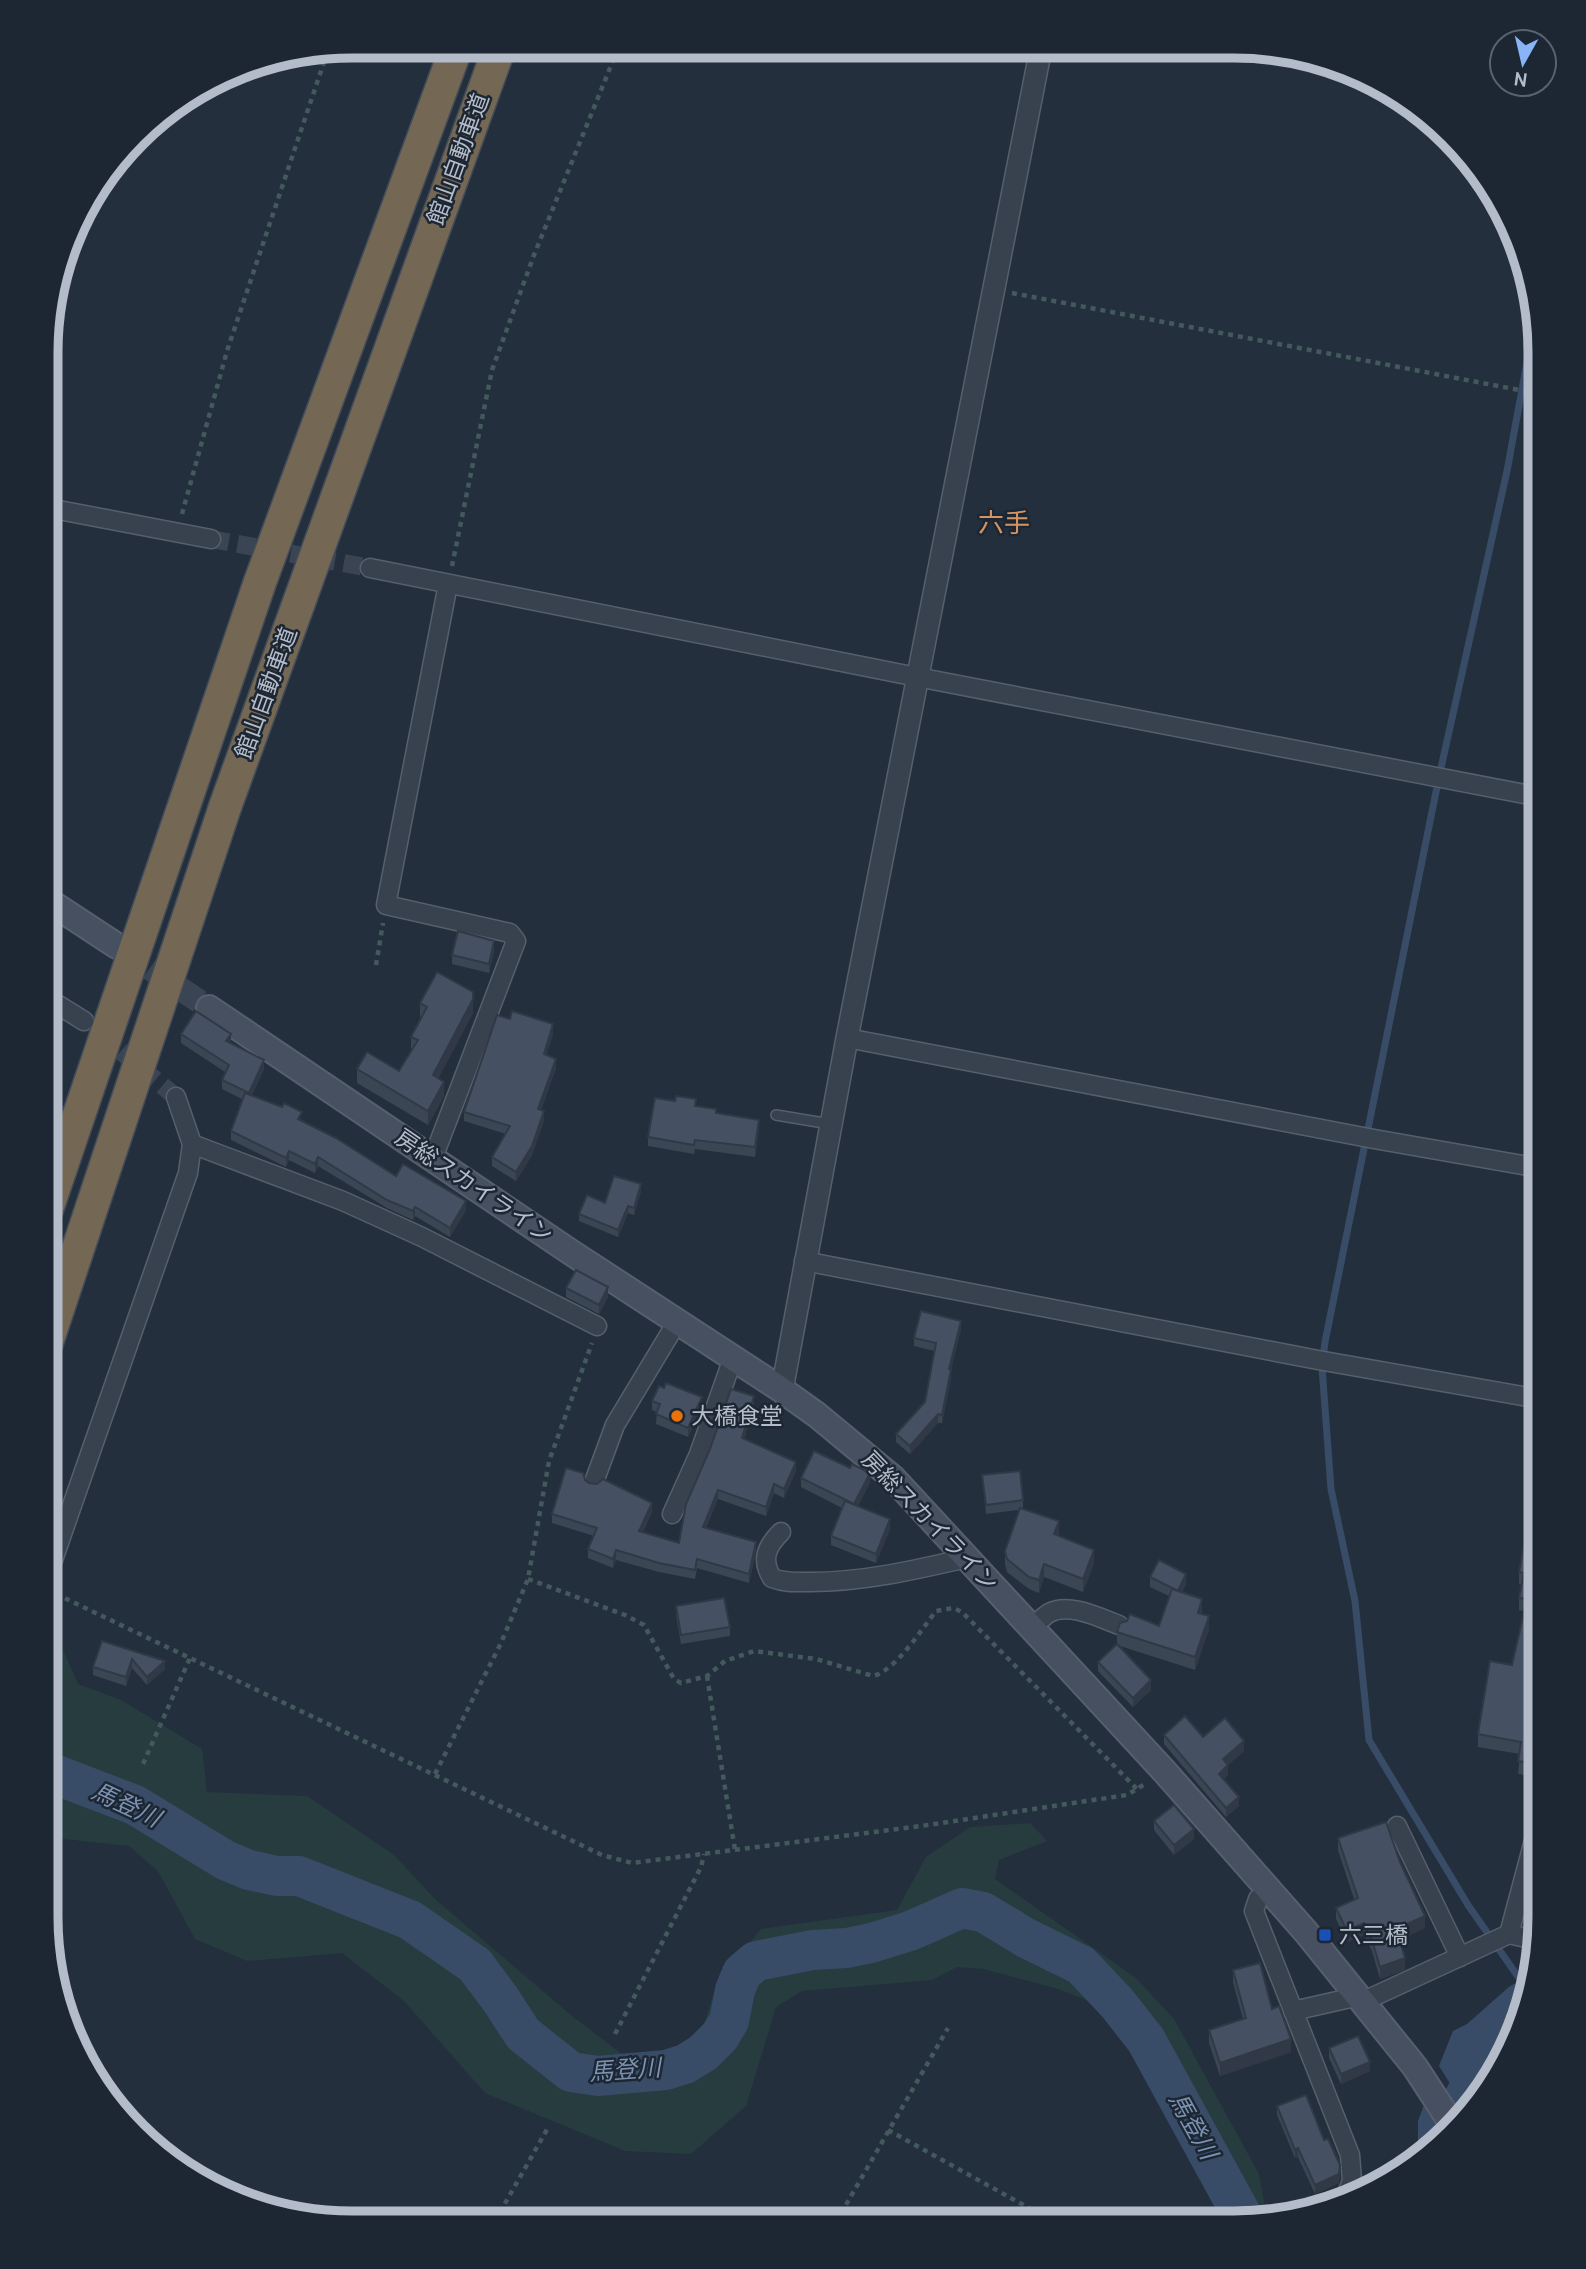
<svg xmlns="http://www.w3.org/2000/svg" width="1586" height="2269" font-family="Cabin,'Noto Sans JP',sans-serif">
<style>
.green{fill:#263c3f}
.water{fill:#394c67}
.lines{fill:none;stroke-linecap:round;stroke-linejoin:round}
.stream{stroke:#394c67;stroke-width:7}
.river{stroke:#394c67;stroke-width:40}
.minor-tunnel{stroke:#3a4453;stroke-width:18;stroke-dasharray:18 9;stroke-linecap:butt}
.secondary-tunnel{stroke:#3a4453;stroke-width:24;stroke-dasharray:24 12;stroke-linecap:butt}
.service-casing{stroke:#565f6c;stroke-width:12}
.minor-casing{stroke:#565f6c;stroke-width:21}
.tertiary-casing{stroke:#565f6c;stroke-width:24}
.secondary-casing{stroke:#565f6c;stroke-width:28}
.motorway-casing{stroke:#434c59;stroke-width:35}
.path{stroke:#44595c;stroke-width:4.5;stroke-dasharray:5 5;stroke-linecap:butt}
.service{stroke:#38414e;stroke-width:9}
.minor{stroke:#38414e;stroke-width:18}
.tertiary{stroke:#38414e;stroke-width:21}
.secondary{stroke:#465061;stroke-width:24}
.motorway{stroke:#746855;stroke-width:32}
.wall{fill:#3b4654}
.shaded-wall{fill:#303945}
.building{fill:#455162;stroke:#303945;stroke-width:2}
.food-dot{fill:#e8710a;stroke:#1d2633;stroke-width:2.5}
.transit-dot{fill:#1a4fb4;stroke:#1d2633;stroke-width:2.5}
.labels{text-anchor:middle;stroke-width:5;stroke-linejoin:round;paint-order:stroke}
.street-label{font-size:23px;fill:#b4bcc9;stroke:#1d2633}
.poi-label{font-size:23px;fill:#b4bcc9;stroke:#1d2633;text-anchor:start}
.water-label{font-size:24px;font-style:italic;fill:#7c92b1;stroke:#1d2633}
.quarter-label{font-size:26px;fill:#d59563;stroke:#1d2633}
.rim{fill:none;stroke:#b4bcc9;stroke-width:9}
</style>
<rect width="100%" height="100%" fill="#242f3e"/>
<polygon class="green" points="46,1623 52,1624 78,1684 121,1700 202,1749 207,1792 307,1796 394,1855 436,1900 572,2016 647,2073 696,2049 718,1980 761,1929 897,1910 926,1857 970,1827 1030,1823 1047,1841 999,1860 995,1879 1136,1978 1174,2019 1259,2174 1264,2202 1260,2218 1255,2219 1197,2100 1134,2018 1055,1988 983,1969 957,1967 932,1980 802,1991 776,2007 746,2106 691,2154 625,2151 485,2093 404,2001 342,1953 247,1961 195,1939 158,1871 129,1846 46,1837"/>
<g class="water">
<path d="M1529,1977L1532,1978C1529,1990 1528,2004 1524,2016C1514,2046 1489,2088 1468,2112L1439,2066L1453,2031L1467,2024L1510,1986Z"/>
<polygon points="1424,2105 1444,2138 1436,2148 1409,2165 1418,2155 1418,2121"/>
</g>
<g class="lines">
<polyline class="stream" points="1526,1988 1468,1905 1369,1740 1355,1601 1331,1489 1322,1367 1325,1342 1439,777 1507,471 1534,324"/>
<g class="river">
<polyline points="46,1771 135,1805 225,1860 249,1870 277,1876 299,1876 410,1920 475,1965 501,2000 523,2034 571,2072 598,2076 666,2070 685,2064 703,2053 720,2036 729,2021 735,1990 742,1973 756,1961 812,1950 847,1948 871,1943 910,1931 962,1908 983,1912 1026,1938 1081,1965 1117,2003 1146,2040 1245,2221"/>
<polyline points="1442,2141 1487,2053"/>
</g>
<g class="minor-tunnel">
<polyline points="211,539 370,568"/>
<polyline points="100,1034 176,1097"/>
</g>
<polyline class="secondary-tunnel" points="120,948 209,1008"/>
<g class="service-casing">
<polyline id="service" points="776,1115 830,1124"/>
</g>
<g class="minor-casing">
<g id="minor">
<polyline points="48,508 211,539"/>
<polyline points="370,568 917,677 1540,797"/>
<polyline points="47,998 84,1021"/>
<polyline points="847,1038 1374,1139 1540,1168"/>
<polyline points="192,1144 343,1201 422,1237 597,1326"/>
<polyline points="433,1158 516,941 510,933 386,905 448,584"/>
<polyline points="804,1261 1318,1360 1540,1399"/>
<polyline points="594,1482 615,1425 677,1322"/>
<polyline points="672,1514 699,1454 733,1358"/>
<path d="M781,1532C766,1547 761,1560 772,1578C785,1583 797,1582 810,1582C864,1582 915,1570 967,1558"/>
<polyline points="46,1580 188,1173 192,1144 176,1097"/>
<path d="M1032,1627C1037,1623 1043,1617 1049,1613C1069,1602 1100,1618 1119,1625"/>
<polyline points="1397,1826 1460,1957"/>
<polyline points="1269,1890 1258,1899 1254,1911 1350,2155 1352,2181 1345,2198"/>
<polyline points="1509,1934 1539,1941"/>
<polyline points="1364,2001 1509,1934 1540,1818"/>
<polyline points="1293,2011 1359,1996"/>
</g>
</g>
<g class="tertiary-casing">
<polyline id="tertiary" points="782,1390 847,1038 1041,48"/>
</g>
<g class="secondary-casing">
<g id="secondary">
<polyline points="47,900 117,946"/>
<polyline points="209,1008 572,1253 782,1390 817,1415 893,1478 1165,1772 1306,1932 1415,2067 1454,2127"/>
</g>
</g>
<g class="motorway-casing">
<g id="motorway">
<polyline points="47,1209 260,582 457,46"/>
<polyline points="46,1345 225,807 500,46"/>
</g>
</g>
<g class="path">
<polyline points="1012,293 1540,394"/>
<polyline points="182,514 227,351 328,50"/>
<polyline points="452,566 492,370 534,255 619,46"/>
<polyline points="376,965 383,923"/>
<path d="M528,1579L625,1615L644,1625L674,1679L681,1683L707,1676L725,1661L754,1651L816,1659L873,1676C896,1670 921,1630 936,1611L953,1608L962,1612L1137,1789"/>
<polyline points="56,1594 602,1855 632,1863 921,1826 1127,1795 1145,1784"/>
<polyline points="707,1676 735,1850"/>
<polyline points="143,1764 190,1658"/>
<polyline points="435,1774 501,1643 528,1579 549,1461 592,1343"/>
<polyline points="46,1859 53,1845"/>
<polyline points="615,2034 701,1867 704,1854"/>
<polyline points="888,2130 1056,2223"/>
<polyline points="495,2221 549,2126"/>
<polyline points="836,2222 948,2028"/>
</g>
<use href="#service" class="service"/>
<use href="#minor" class="minor"/>
<use href="#tertiary" class="tertiary"/>
<use href="#secondary" class="secondary"/>
<use href="#motorway" class="motorway"/>
</g>
<g class="wall">
<polygon points="494,951 489,973 452,964 452,955"/>
<polygon points="420,1003 473,1013 438,1078 444,1096 428,1125 357,1083 357,1069 399,1071 411,1051 411,1037 422,1018 420,1017"/>
<polygon points="181,1034 230,1044 264,1069 252,1095 302,1121 396,1176 466,1210 450,1237 415,1216 413,1220 387,1208 318,1166 315,1173 289,1160 286,1167 231,1140 231,1131 242,1099 222,1089 222,1080 225,1072 181,1043"/>
<polygon points="553,1034 546,1055 556,1068 541,1110 544,1120 532,1155 516,1181 492,1166 492,1157 506,1134 464,1121 464,1112"/>
<polygon points="696,1106 759,1129 755,1157 695,1149 694,1154 648,1146 648,1137"/>
<polygon points="641,1191 634,1215 628,1213 618,1237 579,1221 579,1214 605,1203"/>
<polygon points="566,1288 608,1297 599,1314 566,1297"/>
<polygon points="961,1329 951,1369 951,1378 942,1423 938,1423 910,1454 896,1442 896,1434 925,1402 934,1351 914,1346 914,1338"/>
<polygon points="652,1401 702,1407 688,1437 656,1424 657,1412 652,1410"/>
<polygon points="754,1406 744,1439 796,1471 784,1498 774,1493 766,1516 718,1499 706,1528 756,1551 749,1583 697,1568 695,1579 659,1572 616,1560 613,1568 588,1558 588,1549 594,1536 552,1523 552,1514 585,1480 589,1483 652,1512 643,1532 679,1543"/>
<polygon points="982,1475 1023,1500 1023,1509 1059,1534 1058,1536 1094,1563 1083,1592 1044,1577 1039,1593 1029,1589 1007,1572 1005,1564 1005,1551 1019,1510 986,1514"/>
<polygon points="801,1478 870,1482 858,1506 890,1529 876,1563 831,1545 831,1536 842,1508 801,1487"/>
<polygon points="1540,1545 1540,1777 1518,1774 1520,1754 1478,1747 1478,1734 1512,1665 1524,1611 1519,1610 1519,1598 1522,1585 1519,1584 1519,1572"/>
<polygon points="1150,1577 1186,1584 1182,1592 1202,1612 1201,1614 1209,1629 1195,1670 1117,1645 1151,1690 1133,1707 1098,1671 1098,1662 1117,1645 1117,1632 1159,1626 1169,1596 1150,1587"/>
<polygon points="676,1606 730,1627 730,1636 681,1644 676,1615"/>
<polygon points="102,1641 165,1669 147,1685 132,1668 126,1686 93,1675 93,1667"/>
<polygon points="1164,1735 1203,1737 1244,1751 1228,1765 1228,1775 1224,1779 1239,1806 1226,1817 1164,1744"/>
<polygon points="1154,1821 1194,1839 1174,1855 1154,1830"/>
<polygon points="1338,1838 1400,1862 1425,1928 1399,1940 1405,1970 1380,1979 1372,1951 1364,1935 1347,1942 1336,1919 1336,1908 1354,1899 1338,1850"/>
<polygon points="1233,1970 1272,2009 1291,2052 1220,2076 1209,2043 1209,2030 1243,2019 1233,1983"/>
<polygon points="1329,2048 1370,2071 1341,2084 1329,2058"/>
<polygon points="1277,2106 1324,2140 1340,2174 1339,2183 1315,2194 1298,2157 1295,2158 1277,2115"/>
</g>
<g class="shaded-wall">
<polygon points="494,941 494,951 489,973 489,964"/>
<polygon points="473,999 473,1013 433,1089 433,1075"/>
<polygon points="553,1024 553,1034 544,1064 544,1054"/>
<polygon points="231,1034 231,1043 226,1041"/>
<polygon points="556,1059 556,1068 538,1118 538,1109"/>
<polygon points="264,1060 264,1069 249,1102 249,1093"/>
<polygon points="444,1082 444,1096 428,1125 428,1111"/>
<polygon points="544,1111 544,1120 532,1155 516,1181 516,1172"/>
<polygon points="759,1120 759,1129 755,1157 755,1147"/>
<polygon points="289,1151 289,1160 286,1167 286,1158"/>
<polygon points="318,1157 318,1166 315,1173 315,1164"/>
<polygon points="641,1184 641,1191 634,1215 634,1208"/>
<polygon points="466,1201 466,1210 450,1237 450,1228"/>
<polygon points="628,1206 628,1213 618,1237 618,1230"/>
<polygon points="415,1207 415,1216 413,1220 413,1211"/>
<polygon points="608,1287 608,1297 599,1314 599,1305"/>
<polygon points="961,1321 961,1329 951,1369 951,1378 942,1423 942,1415 949,1369"/>
<polygon points="754,1396 754,1406 742,1447 742,1438"/>
<polygon points="702,1397 702,1407 688,1437 688,1428"/>
<polygon points="938,1414 938,1423 910,1454 910,1446"/>
<polygon points="796,1462 796,1471 784,1498 784,1489"/>
<polygon points="870,1473 870,1482 854,1514 854,1504"/>
<polygon points="774,1484 774,1493 766,1516 766,1507"/>
<polygon points="718,1490 718,1499 703,1536 703,1527"/>
<polygon points="652,1503 652,1512 639,1540 639,1531"/>
<polygon points="890,1519 890,1529 876,1563 876,1554"/>
<polygon points="1059,1521 1059,1534 1054,1547 1054,1534"/>
<polygon points="756,1542 756,1551 749,1583 749,1574"/>
<polygon points="616,1550 616,1560 613,1568 613,1559"/>
<polygon points="1094,1550 1094,1563 1083,1592 1083,1579"/>
<polygon points="1044,1564 1044,1577 1039,1593 1039,1580"/>
<polygon points="1186,1574 1186,1584 1178,1601 1178,1591"/>
<polygon points="1202,1599 1202,1612 1198,1625 1198,1613"/>
<polygon points="1209,1616 1209,1629 1195,1670 1195,1657"/>
<polygon points="132,1659 132,1668 126,1686 126,1677"/>
<polygon points="165,1661 165,1669 147,1685 147,1677"/>
<polygon points="1151,1680 1151,1690 1133,1707 1133,1698"/>
<polygon points="1244,1741 1244,1751 1223,1769 1223,1759"/>
<polygon points="1228,1765 1228,1775 1219,1783 1219,1774"/>
<polygon points="1239,1797 1239,1806 1226,1817 1226,1808"/>
<polygon points="1194,1829 1194,1839 1174,1855 1174,1845"/>
<polygon points="1425,1916 1425,1928 1396,1941 1396,1929"/>
<polygon points="1364,1923 1364,1935 1347,1942 1347,1931"/>
<polygon points="1405,1958 1405,1970 1380,1979 1380,1967"/>
<polygon points="1291,2039 1291,2052 1220,2076 1220,2063"/>
<polygon points="1370,2062 1370,2071 1341,2084 1341,2074"/>
<polygon points="1298,2148 1298,2157 1295,2158 1295,2150"/>
<polygon points="1340,2165 1339,2183 1315,2194 1315,2185"/>
</g>
<g class="building">
<polygon points="458,931 494,941 489,964 452,955"/>
<polygon points="437,972 473,992 473,999 433,1075 444,1082 428,1111 357,1069 367,1052 399,1071 418,1040 411,1037 427,1007 420,1003"/>
<polygon points="196,1011 231,1034 226,1041 264,1060 249,1093 222,1080 229,1065 181,1034"/>
<polygon points="512,1011 553,1024 544,1054 556,1059 538,1109 544,1111 532,1146 516,1172 492,1157 510,1126 464,1112 497,1015 510,1019"/>
<polygon points="245,1093 282,1107 284,1103 302,1112 298,1119 336,1138 396,1176 403,1164 466,1201 450,1228 415,1207 413,1211 387,1200 318,1157 315,1164 289,1151 286,1158 231,1131"/>
<polygon points="676,1096 696,1099 695,1106 716,1109 716,1113 759,1120 755,1147 695,1140 694,1145 648,1137 655,1098 675,1101"/>
<polygon points="614,1176 641,1184 634,1208 628,1206 618,1230 579,1214 587,1195 605,1203"/>
<polygon points="576,1270 608,1287 599,1305 566,1288"/>
<polygon points="921,1311 961,1321 949,1369 951,1369 942,1415 938,1414 910,1446 896,1434 925,1402 936,1343 914,1338"/>
<polygon points="666,1383 702,1397 688,1428 656,1414 660,1404 652,1401 659,1386 664,1388"/>
<polygon points="731,1389 754,1396 742,1438 796,1462 784,1489 774,1484 766,1507 718,1490 703,1527 756,1542 749,1574 697,1559 695,1570 659,1563 616,1550 613,1559 588,1549 597,1528 552,1514 566,1468 583,1473 585,1480 589,1483 597,1484 603,1479 652,1503 639,1531 679,1543 686,1504 710,1449"/>
<polygon points="814,1451 850,1468 852,1464 870,1473 854,1504 801,1478"/>
<polygon points="1020,1471 1023,1500 986,1505 982,1475"/>
<polygon points="845,1501 890,1519 876,1554 831,1536"/>
<polygon points="1020,1508 1059,1521 1054,1534 1094,1550 1083,1579 1044,1564 1039,1580 1029,1577 1007,1559 1005,1551"/>
<polygon points="1525,1541 1540,1545 1540,1765 1518,1761 1521,1742 1478,1734 1490,1661 1512,1665 1527,1599 1519,1598 1524,1573 1519,1572"/>
<polygon points="1159,1560 1186,1574 1178,1591 1150,1577"/>
<polygon points="1172,1589 1202,1599 1198,1613 1209,1616 1195,1657 1117,1632 1120,1623 1127,1621 1130,1614 1159,1626"/>
<polygon points="724,1598 730,1627 681,1635 676,1606"/>
<polygon points="102,1641 165,1661 147,1677 132,1659 126,1677 93,1667"/>
<polygon points="1117,1644 1151,1680 1133,1698 1098,1662"/>
<polygon points="1185,1716 1203,1737 1225,1718 1244,1741 1223,1759 1228,1765 1219,1774 1239,1797 1226,1808 1164,1735"/>
<polygon points="1174,1805 1194,1829 1174,1845 1154,1821"/>
<polygon points="1386,1822 1400,1862 1425,1916 1396,1929 1405,1958 1380,1967 1372,1940 1364,1923 1347,1931 1336,1908 1358,1898 1338,1838"/>
<polygon points="1260,1963 1272,2009 1279,2006 1291,2039 1220,2063 1209,2030 1246,2018 1233,1970"/>
<polygon points="1358,2036 1370,2062 1341,2074 1329,2048"/>
<polygon points="1306,2095 1324,2140 1328,2139 1340,2165 1339,2174 1315,2185 1298,2148 1295,2150 1277,2106"/>
</g>
<circle class="food-dot" cx="677" cy="1416" r="7"/>
<rect class="transit-dot" x="1318" y="1928" width="14" height="14" rx="3.5"/>
<g class="labels">
<g class="street-label">
<text transform="translate(458 159) rotate(-70)" y="8">館山自動車道</text>
<text transform="translate(266 693) rotate(-70)" y="8">館山自動車道</text>
<text transform="translate(474 1186) rotate(34)" y="8">房総スカイライン</text>
<text transform="translate(930 1521) rotate(46)" y="8">房総スカイライン</text>
</g>
<g class="poi-label">
<text x="691" y="1424">大橋食堂</text>
<text x="1339" y="1943">六三橋</text>
</g>
<g class="water-label">
<text transform="translate(126 1805) rotate(25)" y="8">馬登川</text>
<text transform="translate(625 2070) rotate(-4)" y="8">馬登川</text>
<text transform="translate(1193 2126) rotate(61)" y="8">馬登川</text>
</g>
<g class="quarter-label">
<text x="1004" y="532">六手</text>
</g>
</g>
<path d="M0 0H1586V2269H0ZM352 58H1234A294 294 0 0 1 1528 352V1917A294 294 0 0 1 1234 2211H352A294 294 0 0 1 58 1917V352A294 294 0 0 1 352 58Z" fill="#1d2633" fill-rule="evenodd"/>
<path class="rim" d="M352 58H1234A294 294 0 0 1 1528 352V1917A294 294 0 0 1 1234 2211H352A294 294 0 0 1 58 1917V352A294 294 0 0 1 352 58Z"/>
<g transform="translate(1523 63) rotate(188)"><circle r="33" fill="#1d2633" stroke="#59626f" stroke-width="2"/>
<path d="M0-5L12 26L0 18L-12 26Z" fill="#8ab4f8"/>
<text y="-10" font-size="19" font-weight="bold" text-anchor="middle" fill="#b4bcc9">N</text>
</g>
</svg>
